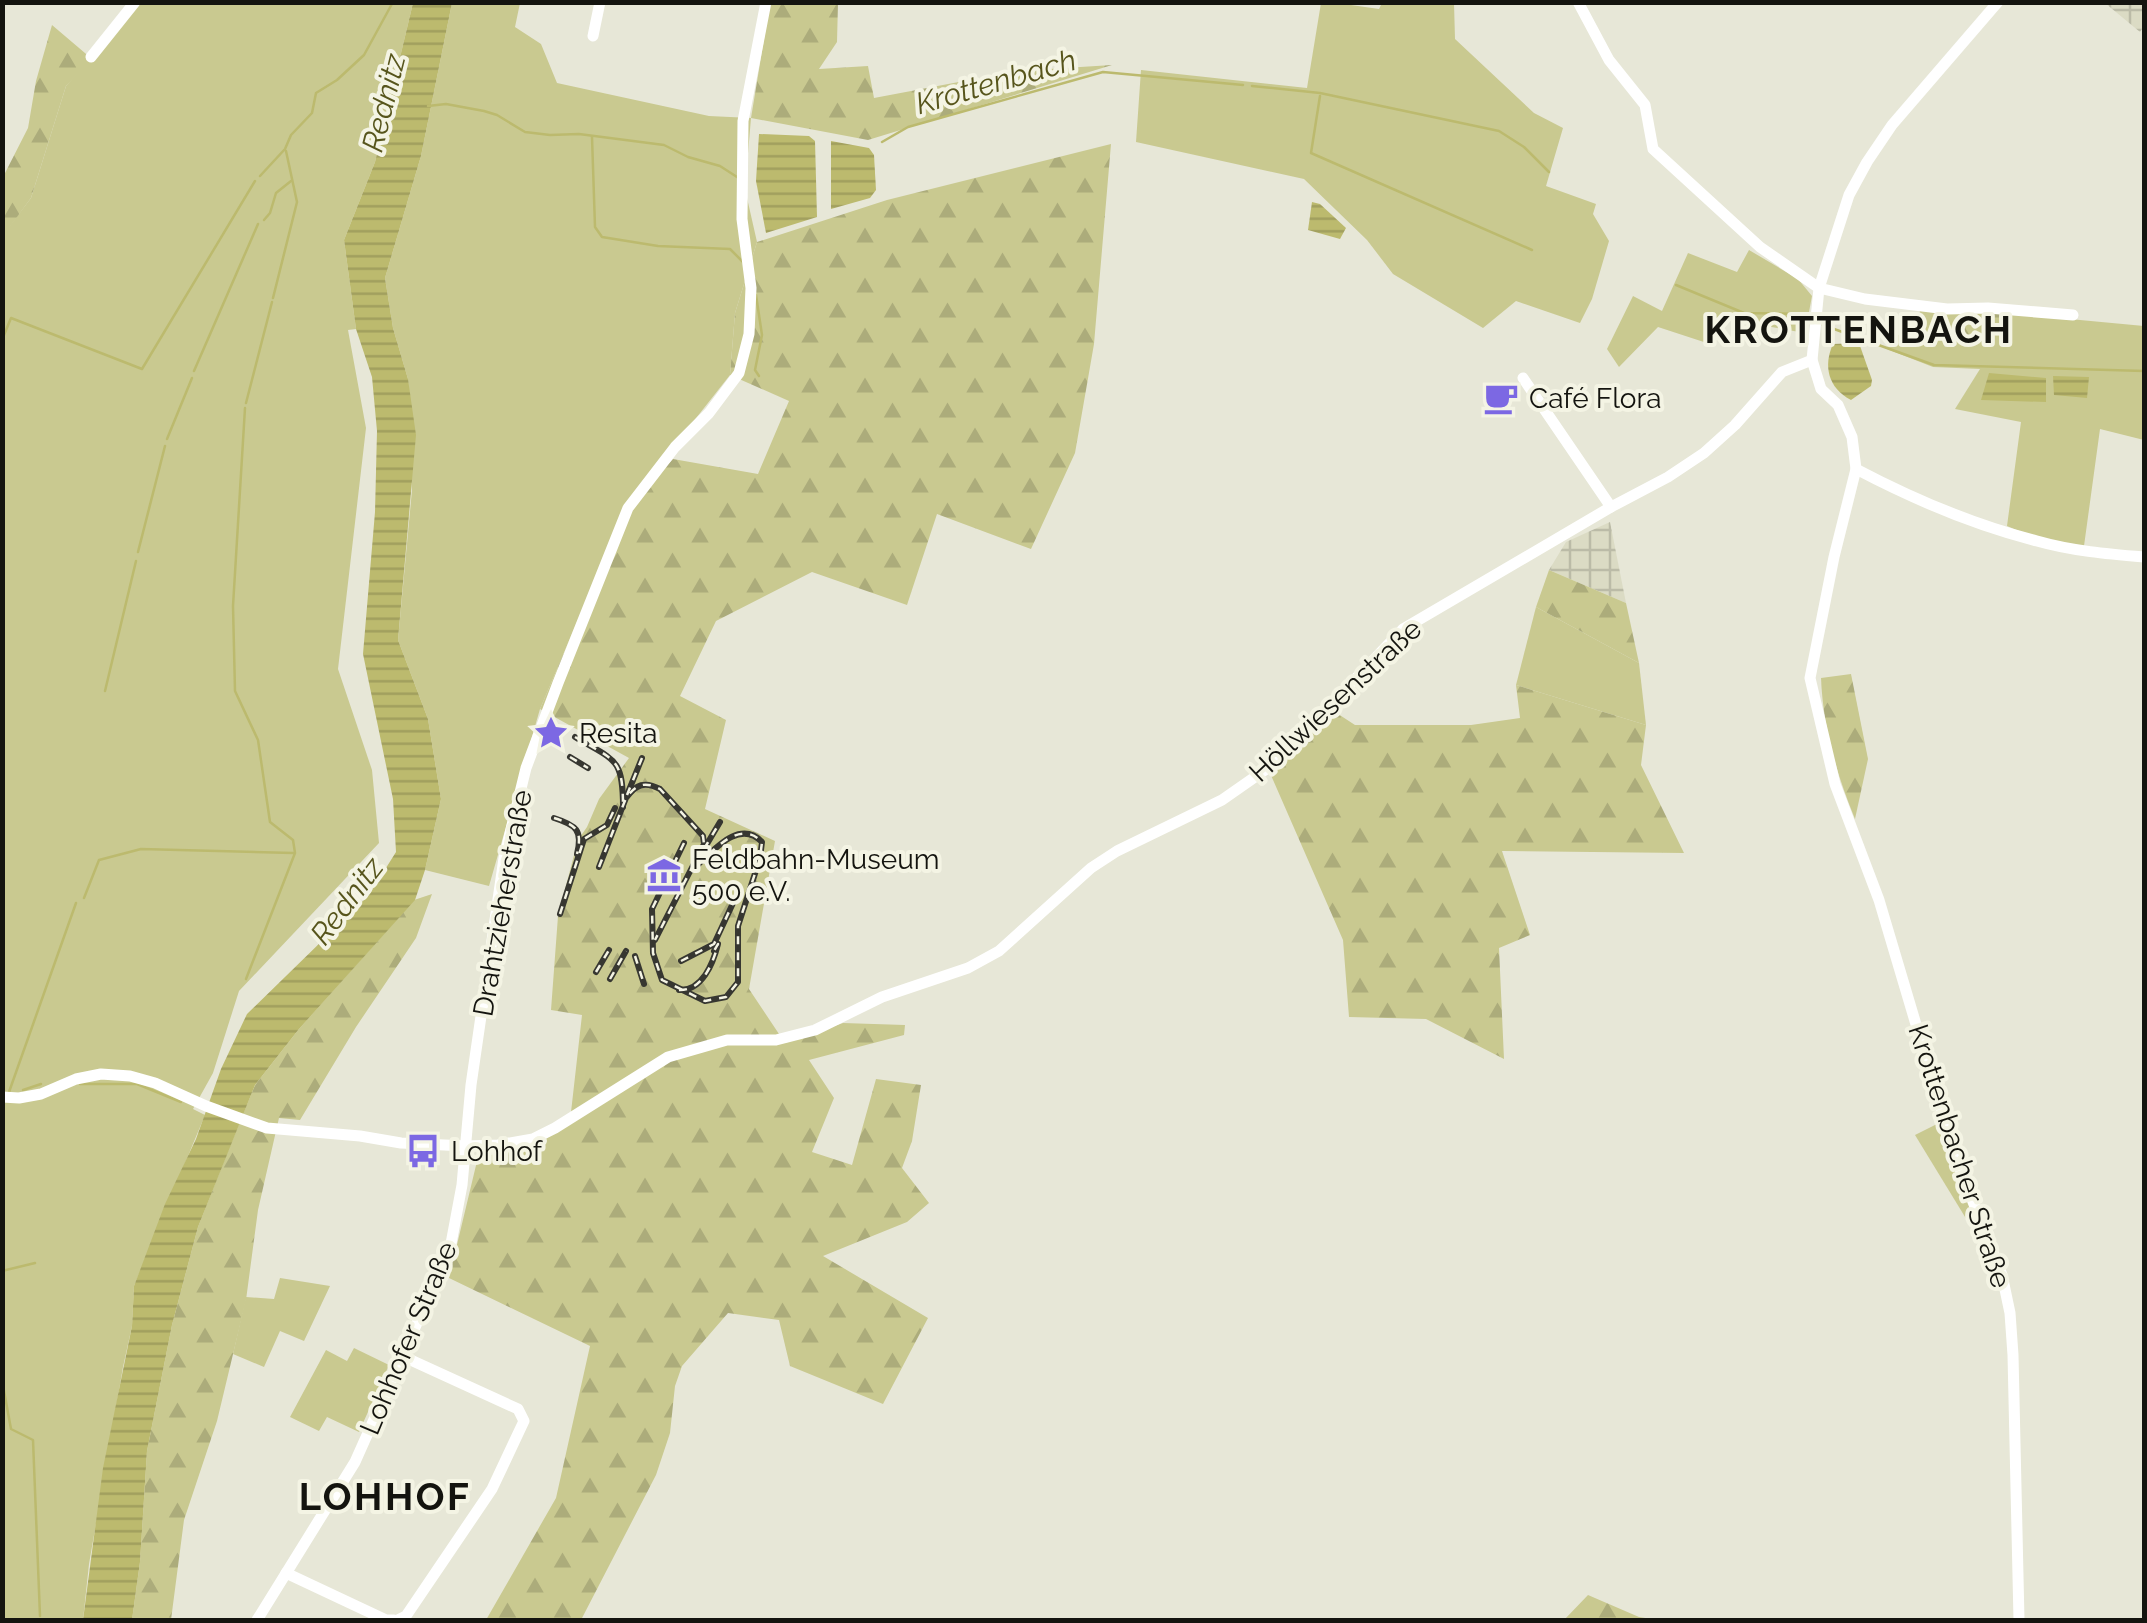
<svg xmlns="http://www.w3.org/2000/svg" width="2147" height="1623" font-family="Raleway,sans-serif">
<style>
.industrial{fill:url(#industrial-grid)}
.green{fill:#c9c990}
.forest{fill:url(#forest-firs)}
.water{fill:url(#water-rules)}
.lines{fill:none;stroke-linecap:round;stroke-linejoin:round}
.stream{stroke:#bcba6e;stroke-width:2.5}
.street{stroke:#fff;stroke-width:11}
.rail-casing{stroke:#373731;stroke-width:6}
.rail{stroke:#f4f4e4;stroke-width:2.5;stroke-dasharray:8;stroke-linecap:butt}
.labels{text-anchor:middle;stroke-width:8;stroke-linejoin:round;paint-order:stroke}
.poi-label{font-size:28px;fill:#14140f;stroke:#f4f4e4;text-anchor:start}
.street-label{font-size:28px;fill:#14140f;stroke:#f4f4e4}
.water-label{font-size:30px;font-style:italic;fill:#57551c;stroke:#f4f4e4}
.district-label{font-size:38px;font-weight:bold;letter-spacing:2.5px;fill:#14140f;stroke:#f4f4e4}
</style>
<defs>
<pattern id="industrial-grid" width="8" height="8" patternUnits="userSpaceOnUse" patternTransform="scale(2.5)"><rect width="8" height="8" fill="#dbdbc4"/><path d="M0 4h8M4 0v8" fill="none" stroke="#bbbba7"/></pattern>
<pattern id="forest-firs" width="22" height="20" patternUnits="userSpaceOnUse" patternTransform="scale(2.5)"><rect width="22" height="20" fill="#c9c990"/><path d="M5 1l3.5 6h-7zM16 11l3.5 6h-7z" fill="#acac7b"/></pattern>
<pattern id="water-rules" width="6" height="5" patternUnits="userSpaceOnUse" patternTransform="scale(2.5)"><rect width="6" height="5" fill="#bcba6e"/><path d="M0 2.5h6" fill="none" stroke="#a19f5e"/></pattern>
</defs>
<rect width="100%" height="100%" fill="#e7e7d7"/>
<g class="industrial">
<polygon points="2105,3 2144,3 2144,26 2140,32"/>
<polygon points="1610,522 1626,603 1549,570 1566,542"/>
</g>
<g class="green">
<polygon points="138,3 413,3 375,162 344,240 356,329 348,330 366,428 338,669 372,770 379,843 239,991 213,1073 193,1109 205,1115 134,1286 132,1326 123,1367 89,1564 83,1620 3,1620 2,236 31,198 66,86"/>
<polygon points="452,3 520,3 515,27 541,44 557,83 709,116 751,118 745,189 757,242 735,313 730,375 626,507 540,709 489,886 425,870 441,799 428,719 398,640 412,490 408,379 393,328 385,278 421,156"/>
<polygon points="1321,3 1337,3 1379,9 1382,3 1454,3 1455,39 1534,113 1563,128 1546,186 1596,204 1593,214 1609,241 1592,299 1580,323 1516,301 1483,328 1393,274 1367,240 1304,179 1136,142 1141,70 1307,88"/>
<polygon points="1749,250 1798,279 1812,296 1805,333 1727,319 1713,345 1658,327 1619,367 1607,349 1633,296 1662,311 1688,253 1737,272"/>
<polygon points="1920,309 2017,314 2144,326 2144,440 2100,429 2084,546 2038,539 2007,526 2021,422 1955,409 1980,369 1933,367 1887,349 1890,333 1917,339"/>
<polygon points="1536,607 1639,663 1646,725 1516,685"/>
<polygon points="1941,1122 1984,1248 1915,1135"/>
<polygon points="280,1278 330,1286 304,1341 280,1331 264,1367 233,1354 246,1297 274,1299"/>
<polygon points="354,1348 389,1365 359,1432 327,1417 319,1431 290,1417 326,1350 347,1361"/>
</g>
<g class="forest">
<polygon points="770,3 838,3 837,42 819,69 868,66 874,98 1017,71 1112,65 868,140 751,118"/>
<polygon points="52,25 92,59 66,86 31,198 3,236 3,177 28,128 36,81"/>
<polygon points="1111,144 1094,344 1075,453 1031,549 937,514 907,605 812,572 716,621 680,696 726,720 705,809 775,841 749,989 785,1043 843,1023 905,1025 904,1035 809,1060 834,1098 812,1152 852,1165 876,1079 921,1085 912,1141 902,1168 929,1203 907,1222 823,1256 928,1318 883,1404 790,1366 779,1320 728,1313 682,1366 675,1386 670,1433 656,1475 581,1620 486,1620 556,1498 590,1346 449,1278 478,1157 533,1148 570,1121 582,1015 551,1010 558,916 578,840 587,827 599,799 629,758 540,709 626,507 673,459 758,474 789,401 730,375 735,313 757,242 887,200"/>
<polygon points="1971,311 2017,314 1988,351 1959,328"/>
<polygon points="1549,570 1626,603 1639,663 1536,607"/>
<path d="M1851,674L1868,759L1855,819C1836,773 1823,727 1821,678Z"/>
<polygon points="1516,685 1646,725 1641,765 1684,853 1502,851 1530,935 1499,948 1504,1059 1426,1019 1349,1017 1343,940 1270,773 1332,710 1355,725 1471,725 1520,718"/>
<polygon points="432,894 416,938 356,1027 300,1120 279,1118 258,1210 246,1300 217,1421 184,1520 171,1620 132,1620 140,1562 147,1451 172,1325 198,1227 228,1151 255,1085 299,1029 414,900"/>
<polygon points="1588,1595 1639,1617 1658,1620 1564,1620"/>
</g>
<g class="water">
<polygon points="413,3 452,3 421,156 385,278 393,328 408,379 416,435 398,640 428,719 441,799 425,870 415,900 299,1029 255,1085 198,1227 172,1325 147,1451 140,1562 132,1620 83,1620 103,1468 132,1326 134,1286 165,1204 196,1139 221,1069 247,1014 369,895 396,852 393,799 363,654 375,512 377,431 372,377 356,329 344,240 375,162"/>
<polygon points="759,134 809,136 815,141 817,217 766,233 756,181"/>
<polygon points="831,141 869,148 874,155 876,190 870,198 831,209"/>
<polygon points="1312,202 1320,204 1346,228 1340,239 1308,230"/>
<path d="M1859,343L1872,380L1871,386L1851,400C1828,388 1823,366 1833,344Z"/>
<polygon points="1989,373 2046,378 2046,402 1981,400"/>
<polygon points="2053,376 2089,377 2087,398 2054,395"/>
</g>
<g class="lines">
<g class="stream">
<polyline points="1252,86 1320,93 1499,131 1524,147 1549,172"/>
<polyline points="1320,96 1311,153 1532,250"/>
<polyline points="428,106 446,104 484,111 497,115 525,132 550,135 579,134 664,145 688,157 720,166 737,177"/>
<polyline points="592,137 595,227 602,237 658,246 730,249 744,263"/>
<polyline points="882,142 908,127 1103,72 1243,85"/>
<polyline points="260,176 285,149 291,135 312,113 316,93 337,80 364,55 393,2"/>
<polyline points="264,220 270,213 276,193 291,181"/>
<polyline points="1676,285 1744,313 1807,314"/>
<polyline points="756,295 762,335 755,370 759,376"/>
<polyline points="273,298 297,202 286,151"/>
<polyline points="1823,325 1934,365 2144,371"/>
<polyline points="2,340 11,318 142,369 255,181"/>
<polyline points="194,371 258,224"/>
<polyline points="246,403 272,302"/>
<polyline points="245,408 233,606 235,691 258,740 270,822 293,840 295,853 246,979"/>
<polyline points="167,439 192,378"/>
<polyline points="138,552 165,446"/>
<polyline points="105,691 136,561"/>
<polyline points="84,898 99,860 141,849 293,853"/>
<polyline points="80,1084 137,1084 181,1102"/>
<polyline points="23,1090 41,1084"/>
<polyline points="9,1092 76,903"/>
<polyline points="2,1271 35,1263"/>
<polyline points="2,1380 11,1429 33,1440 40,1616"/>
</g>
<g class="street">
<polyline points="1578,2 1609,60 1645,105 1653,149 1760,247 1819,288 1865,299 1947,309 1988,308 2073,315"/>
<polyline points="1998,2 1892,125 1867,162 1849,195 1819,288 1812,360 1821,389 1838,405 1852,437 1856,469 1834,557 1810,678 1835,784 1879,900 1956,1159 2002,1275 2010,1313 2013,1355 2019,1620"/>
<polyline points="593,36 600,2"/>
<polyline points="91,57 135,2"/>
<polyline points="1523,378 1611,507"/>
<path d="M1856,469C1913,499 1974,525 2037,541C2072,551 2108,554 2144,557"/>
<polyline points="2,1097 19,1098 41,1094 76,1079 101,1074 130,1076 155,1083 206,1106 267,1128 360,1136 401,1143 466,1146 498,1145 533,1139 555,1128 668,1057 727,1040 776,1040 815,1030 882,997 968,968 999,951 1091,868 1117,851 1222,800 1275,763 1403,629 1611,507 1668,477 1704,453 1735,425 1782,372 1812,360"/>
<polyline points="286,1573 386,1620 394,1620"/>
<polyline points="257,1620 355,1462 450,1249 462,1185 471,1085 504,858 526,768 558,683 628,508 675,447 709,413 739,373 749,334 751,288 742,219 743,121 766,2"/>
<polyline points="398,1620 406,1616 492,1489 524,1421 518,1409 402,1356"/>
</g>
<g class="rail-casing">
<g id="rail">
<path d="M575,737C615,761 623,757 623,807"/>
<polyline points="570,757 588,768"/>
<polyline points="627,795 642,758"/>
<path d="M554,818C576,825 583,830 577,854"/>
<path d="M684,843L652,909L653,953L662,980L705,1001L726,997L738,982V926L760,858L762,842C738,817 711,854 692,870"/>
<polyline points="704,849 720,822"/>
<path d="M599,867L626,798C636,784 645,781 660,789L703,836L704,844L655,940"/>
<polyline points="560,914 584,839 607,825 615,808"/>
<polyline points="635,956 644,984"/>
<polyline points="681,961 714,944 734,901"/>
<polyline points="596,972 609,950"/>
<polyline points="610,979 626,951"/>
<path d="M679,990C702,991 713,964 718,944L714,951"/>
</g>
</g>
<use href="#rail" class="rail"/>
</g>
<defs>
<g id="cafe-bare" transform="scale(2.7)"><path d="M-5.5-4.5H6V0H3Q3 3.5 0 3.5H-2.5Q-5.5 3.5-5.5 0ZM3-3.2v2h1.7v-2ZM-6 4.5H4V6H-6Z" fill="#7c68e3" stroke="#f4f4e4" stroke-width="2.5" paint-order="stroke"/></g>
<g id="sight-bare" transform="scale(2.7)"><path d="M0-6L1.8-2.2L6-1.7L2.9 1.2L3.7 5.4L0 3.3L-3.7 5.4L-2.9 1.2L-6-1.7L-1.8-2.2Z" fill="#7c68e3" stroke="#f4f4e4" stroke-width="2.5" paint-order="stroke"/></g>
<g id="museum-bare" transform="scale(2.7)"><path d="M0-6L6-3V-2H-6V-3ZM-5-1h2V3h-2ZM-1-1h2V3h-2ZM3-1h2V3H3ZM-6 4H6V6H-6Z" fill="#7c68e3" stroke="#f4f4e4" stroke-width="2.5" paint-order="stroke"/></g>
<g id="bus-bare" transform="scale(2.7)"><path d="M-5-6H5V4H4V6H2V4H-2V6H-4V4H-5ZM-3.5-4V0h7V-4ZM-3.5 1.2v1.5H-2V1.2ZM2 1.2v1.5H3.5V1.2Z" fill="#7c68e3" stroke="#f4f4e4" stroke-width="2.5" paint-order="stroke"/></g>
</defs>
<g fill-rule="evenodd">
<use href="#cafe-bare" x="1501" y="398"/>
<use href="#sight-bare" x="551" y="733"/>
<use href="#museum-bare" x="664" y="875"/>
<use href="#bus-bare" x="423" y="1151"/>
</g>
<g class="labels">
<g class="poi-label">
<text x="1529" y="408">Café Flora</text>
<text x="579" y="743">Resita</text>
<text x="692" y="869">Feldbahn-Museum<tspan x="692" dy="32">500 e.V.</tspan></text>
<text x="451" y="1161">Lohhof</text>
</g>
<g class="street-label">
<text transform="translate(1335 700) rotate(-43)" y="10">Höllwiesenstraße</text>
<text transform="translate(502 903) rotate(-80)" y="10">Drahtzieherstraße</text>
<text transform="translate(1960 1156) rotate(72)" y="10">Krottenbacher Straße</text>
<text transform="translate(408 1338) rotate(-67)" y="10">Lohhofer Straße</text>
</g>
<g class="water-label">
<text transform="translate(996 82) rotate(-16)" y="10">Krottenbach</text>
<text transform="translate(384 103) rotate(-76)" y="10">Rednitz</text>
<text transform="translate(347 901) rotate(-53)" y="10">Rednitz</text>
</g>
<g class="district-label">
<text x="1859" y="343">KROTTENBACH</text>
<text x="385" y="1510">LOHHOF</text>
</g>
</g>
<rect width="2147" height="1623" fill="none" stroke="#14140f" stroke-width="10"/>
</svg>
